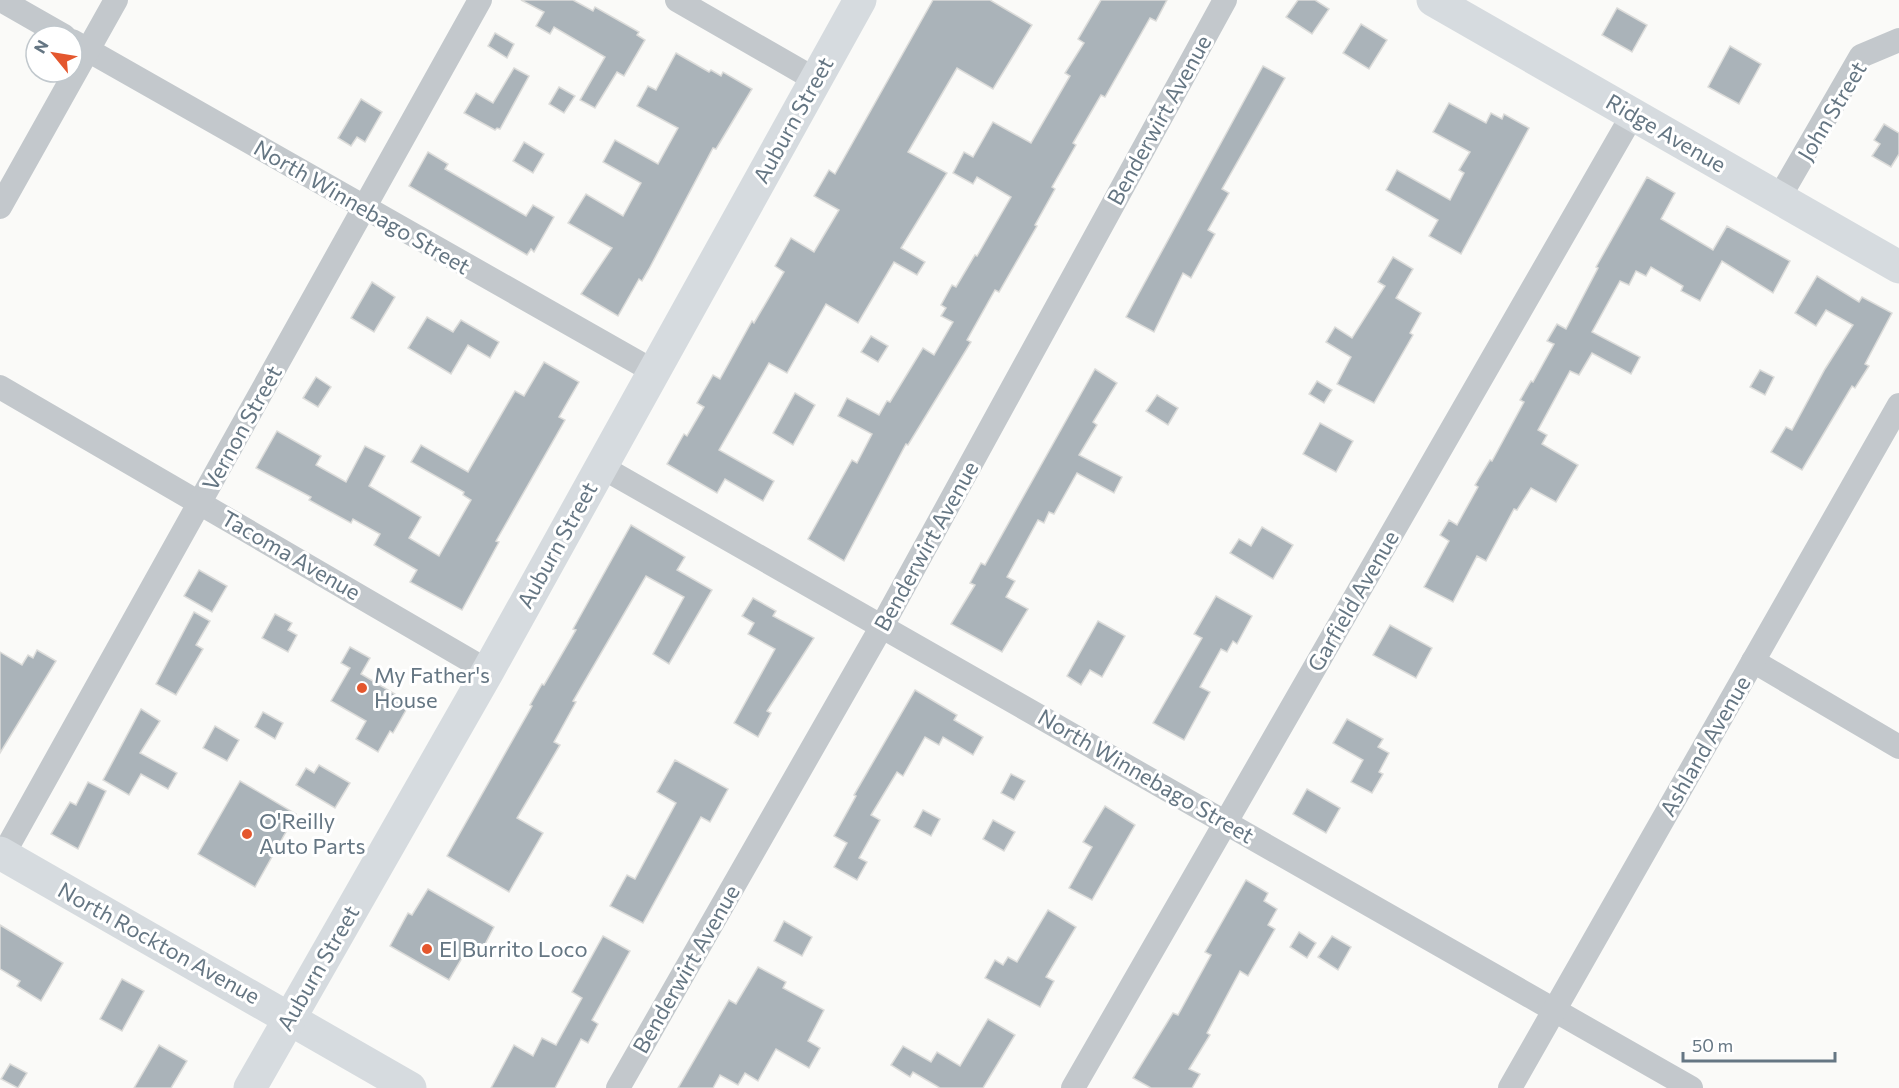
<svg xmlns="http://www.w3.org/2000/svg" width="1899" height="1088" font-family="Commissioner,sans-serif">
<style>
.building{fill:#aab3b9;stroke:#dcdcda;stroke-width:1.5}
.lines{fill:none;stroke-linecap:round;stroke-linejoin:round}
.street{stroke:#c3c8cc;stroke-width:24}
.secondary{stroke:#d6dbdf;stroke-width:33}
.poi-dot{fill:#e4572e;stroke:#fff;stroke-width:2}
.labels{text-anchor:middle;stroke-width:6;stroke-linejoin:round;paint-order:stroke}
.street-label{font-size:22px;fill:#657683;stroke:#fff}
.poi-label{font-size:22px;fill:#657683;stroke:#fff;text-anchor:start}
</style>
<rect width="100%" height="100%" fill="#fafaf8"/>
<g class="building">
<polygon points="521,0 573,0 593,11 595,7 639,32 637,35 645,40 624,76 617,72 595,108 580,100 605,57 554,27 550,34 536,26 544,12"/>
<polygon points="933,0 990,0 1032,25 993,89 957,68 908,152 947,173 901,248 925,262 917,275 894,262 858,323 826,304 787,373 769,363 719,450 774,481 763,501 725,479 717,493 667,464 684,434 687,436 704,407 697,403 713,375 720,379 752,321 754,323 784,272 775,266 791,238 814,252 839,210 814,196 829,170 835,174"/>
<polygon points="1101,0 1167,0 1156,21 1150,18 1105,97 1101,95 1073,143 1076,145 1052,187 1055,189 1035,225 1037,226 999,292 995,290 967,340 971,342 908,445 906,444 844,561 808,539 852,460 857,463 872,434 838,416 847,398 879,415 887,401 890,402 923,348 934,355 953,322 941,316 946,308 941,305 952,285 956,287 975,255 977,256 1011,197 977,177 973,184 953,173 964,152 973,157 993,122 1031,143 1070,76 1065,73 1084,43 1078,39"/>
<polygon points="1298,0 1315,0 1329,9 1312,34 1286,17"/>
<polygon points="1617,8 1647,25 1632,52 1602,35"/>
<polygon points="1361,24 1387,40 1369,69 1343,53"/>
<polygon points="495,33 514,44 507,58 488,46"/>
<polygon points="1730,46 1761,64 1739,104 1708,87"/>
<polygon points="676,53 709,72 711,70 721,76 723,72 752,89 716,149 713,148 649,269 642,281 639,279 618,316 581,294 612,248 568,223 586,194 623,216 641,183 603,162 615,140 658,164 678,128 637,106 648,86 656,90"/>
<polygon points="1263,66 1285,78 1222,189 1229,193 1208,230 1215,234 1191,278 1183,273 1154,332 1126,317"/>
<polygon points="514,68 529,76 500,129 497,128 495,130 464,113 476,93 493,103"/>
<polygon points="559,87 575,96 564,113 549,104"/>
<polygon points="361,99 382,112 365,142 357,137 351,146 338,138"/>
<polygon points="1449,103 1486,123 1491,113 1502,119 1504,114 1529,128 1461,254 1429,236 1438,220 1386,190 1397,170 1450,200 1464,173 1459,170 1470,152 1433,132"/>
<polygon points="1884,124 1899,133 1899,154 1891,167 1872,156 1880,144 1874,140"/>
<polygon points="524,142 544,154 533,173 513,161"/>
<polygon points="428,152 448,164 445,169 526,216 533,205 554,217 534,252 531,249 527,255 409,186"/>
<polygon points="1647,177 1675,193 1661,219 1713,250 1727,226 1790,261 1773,293 1722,261 1700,301 1681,291 1683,286 1651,267 1646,276 1636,271 1629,285 1620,281 1592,332 1640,357 1631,374 1592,353 1579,375 1570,371 1538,430 1547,435 1542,444 1578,465 1556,502 1531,488 1517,510 1514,509 1486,561 1477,556 1453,602 1424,587 1449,541 1440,535 1449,520 1457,525 1478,487 1475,485 1490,460 1492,461 1524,402 1520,400 1531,381 1533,382 1554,344 1547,341 1557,324 1566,329 1598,268 1596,267"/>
<polygon points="1393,257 1413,269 1396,298 1421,313 1410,333 1413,335 1374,403 1337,384 1351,357 1326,342 1335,327 1352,338 1385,286 1378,282"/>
<polygon points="1817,276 1859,302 1862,297 1892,313 1865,364 1869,366 1855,388 1852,386 1802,470 1771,452 1786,427 1792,430 1825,369 1853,325 1826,310 1816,326 1795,313"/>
<polygon points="372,282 395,297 374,332 351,318"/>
<polygon points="427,317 453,332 461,320 499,342 490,358 468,345 451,374 408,348"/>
<polygon points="871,336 888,346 878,362 861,352"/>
<polygon points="544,362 579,382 559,417 565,420 496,541 499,542 462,610 410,582 417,570 374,545 380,534 353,519 351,523 309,500 311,497 256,468 277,431 321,456 316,465 346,482 365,446 385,456 369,486 421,517 409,538 439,556 471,500 463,495 464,492 411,462 421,445 468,472 515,391 524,396"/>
<polygon points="1095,369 1117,383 1093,422 1097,425 1079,455 1122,477 1114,493 1077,473 1054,514 1049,512 1044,523 1038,520 1007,577 1015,581 1006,597 1028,609 1002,652 951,624 975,585 970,583 981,563 985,565"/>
<polygon points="1760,370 1774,377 1765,395 1750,387"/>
<polygon points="316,377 331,387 318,407 303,398"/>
<polygon points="1317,381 1332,390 1324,403 1309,394"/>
<polygon points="795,393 815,405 793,445 773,433"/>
<polygon points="1157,395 1178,408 1168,425 1146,411"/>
<polygon points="1320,423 1353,441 1336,472 1303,454"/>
<polygon points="631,525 685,557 677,570 712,590 669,664 653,654 684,597 646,576 573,701 576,702 554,742 560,745 517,818 543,833 509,892 447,856 532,706 530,705 542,684 544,685 576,630 573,629"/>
<polygon points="1262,527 1293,545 1273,579 1230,553 1239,539 1251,546"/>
<polygon points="199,570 227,586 212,612 184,596"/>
<polygon points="1216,596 1252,616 1237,644 1233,641 1227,652 1221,649 1200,687 1210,692 1184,740 1153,723 1202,638 1194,634"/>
<polygon points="753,598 776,611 773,616 814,638 767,711 771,713 758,737 734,723 775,649 748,634 754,623 742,616"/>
<polygon points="194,612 210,621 196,645 203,649 176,695 156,684"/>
<polygon points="275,614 292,623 288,630 297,635 288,652 262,638"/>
<polygon points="1098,621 1125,636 1102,677 1090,670 1081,685 1067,676"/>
<polygon points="1390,625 1432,648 1416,678 1373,655"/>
<polygon points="350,647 370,658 361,674 410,703 393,733 390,731 378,752 356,739 366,721 331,701 350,668 341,663"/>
<polygon points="37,650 56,661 0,753 0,652 22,665 28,655 33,658"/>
<polygon points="915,690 957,715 954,720 983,737 973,755 943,737 939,745 925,737 903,776 897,772 871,815 880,820 859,858 867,862 857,880 834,867 847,843 834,836 856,796 854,795"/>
<polygon points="141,709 160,721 140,753 177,773 168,789 141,774 129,795 103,780"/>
<polygon points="263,712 283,723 275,739 255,727"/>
<polygon points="1347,719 1383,739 1378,747 1389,753 1379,772 1383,774 1372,793 1351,782 1363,760 1333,743"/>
<polygon points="215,726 239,740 227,761 203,748"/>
<polygon points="675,760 728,789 710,822 701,817 643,923 610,906 627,875 635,879 676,803 657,792"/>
<polygon points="319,765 350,783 335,808 296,785 306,768 314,773"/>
<polygon points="1011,774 1025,781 1014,800 1001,793"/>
<polygon points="240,781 296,814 255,887 198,854"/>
<polygon points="88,782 106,791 78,849 51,834 70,802 76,805"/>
<polygon points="1307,789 1340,808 1326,833 1293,814"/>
<polygon points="1105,806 1135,825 1092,900 1069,888 1092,847 1083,842"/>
<polygon points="923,810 940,819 931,836 914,827"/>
<polygon points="993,820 1015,832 1004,851 983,839"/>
<polygon points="1246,880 1268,893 1264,901 1277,909 1268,925 1275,929 1248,976 1240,971 1207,1033 1210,1035 1189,1069 1200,1074 1192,1088 1151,1088 1133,1078 1173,1013 1178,1015 1211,955 1205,952"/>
<polygon points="428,889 494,927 483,948 472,941 449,980 390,946 408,913 412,915"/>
<polygon points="1048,910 1076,927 1046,977 1054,981 1040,1007 985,978 995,960 1003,965 1008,957 1017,962"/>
<polygon points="784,921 812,937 802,956 774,941"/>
<polygon points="0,925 63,963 41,1001 17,986 20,981 0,969"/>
<polygon points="1299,932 1316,943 1307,958 1290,947"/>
<polygon points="603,936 630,951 592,1020 598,1024 588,1043 581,1039 555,1088 491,1088 514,1045 533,1056 542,1038 556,1045 582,998 572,992"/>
<polygon points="1332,936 1351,947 1338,970 1318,957"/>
<polygon points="758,967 786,982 783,988 824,1010 808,1041 820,1048 809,1068 776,1049 758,1081 745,1073 738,1085 720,1075 713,1088 678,1088 729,1000 736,1004"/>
<polygon points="122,979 144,991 122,1031 100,1019"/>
<polygon points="988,1019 1015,1035 983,1088 940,1088 913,1072 910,1077 891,1065 903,1046 931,1062 937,1052 960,1066"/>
<polygon points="159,1045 187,1061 171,1088 134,1088"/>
<polygon points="10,1064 27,1073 18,1088 1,1079"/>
</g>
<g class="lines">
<g class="street">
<polyline points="1,0 64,36"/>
<polyline points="677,0 816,80"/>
<polyline points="72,41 653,371"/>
<polyline points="1779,198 1861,56 1899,40"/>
<polyline points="0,207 116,0"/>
<polyline points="0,387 488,671"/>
<polyline points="600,466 1691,1088"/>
<polyline points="1753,661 1899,747"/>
<polyline points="3,855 480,0"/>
<polyline points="618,1088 882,626 1225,0"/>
<polyline points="1073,1088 1633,114"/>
<polyline points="1510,1088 1899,405"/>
</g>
<g class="secondary">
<polyline points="1433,0 1899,267"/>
<polyline points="0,853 410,1088"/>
<polyline points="250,1088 488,671 860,0"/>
</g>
</g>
<g class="poi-dot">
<circle cx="362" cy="688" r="6"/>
<circle cx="247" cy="834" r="6"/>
<circle cx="427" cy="949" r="6"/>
</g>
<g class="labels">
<g class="street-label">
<text transform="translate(1832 111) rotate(-59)" y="8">John Street</text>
<text transform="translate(793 120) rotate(-61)" y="8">Auburn Street</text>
<text transform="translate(1159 120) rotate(-61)" y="8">Benderwirt Avenue</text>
<text transform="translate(1666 133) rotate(30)" y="8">Ridge Avenue</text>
<text transform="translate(362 207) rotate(30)" y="8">North Winnebago Street</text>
<text transform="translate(242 428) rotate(-61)" y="8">Vernon Street</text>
<text transform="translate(557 545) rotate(-61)" y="8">Auburn Street</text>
<text transform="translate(926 546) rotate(-61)" y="8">Benderwirt Avenue</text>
<text transform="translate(291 555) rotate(30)" y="8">Tacoma Avenue</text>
<text transform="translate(1353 601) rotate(-60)" y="8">Garfield Avenue</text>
<text transform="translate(1705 746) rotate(-60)" y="8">Ashland Avenue</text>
<text transform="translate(1146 776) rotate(30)" y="8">North Winnebago Street</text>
<text transform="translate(159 943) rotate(29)" y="8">North Rockton Avenue</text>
<text transform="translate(318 968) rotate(-60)" y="8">Auburn Street</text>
<text transform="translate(686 969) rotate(-60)" y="8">Benderwirt Avenue</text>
</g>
<g class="poi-label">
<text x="374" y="683">My Father's<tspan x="374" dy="25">House</tspan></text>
<text x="259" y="829">O'Reilly<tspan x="259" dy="25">Auto Parts</tspan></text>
<text x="439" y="957">El Burrito Loco</text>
</g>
</g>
<g transform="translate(54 54) rotate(300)"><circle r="28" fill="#ffffff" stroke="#c1c8cd" stroke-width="1.5"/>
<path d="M0-4.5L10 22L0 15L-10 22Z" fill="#e4572e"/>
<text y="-9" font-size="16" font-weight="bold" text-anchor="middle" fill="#657683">N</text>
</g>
<path d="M1683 1052v9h152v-9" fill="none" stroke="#657683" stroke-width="3"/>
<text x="1692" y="1052" font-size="18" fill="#657683" stroke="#ffffff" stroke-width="4.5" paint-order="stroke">50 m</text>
</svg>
